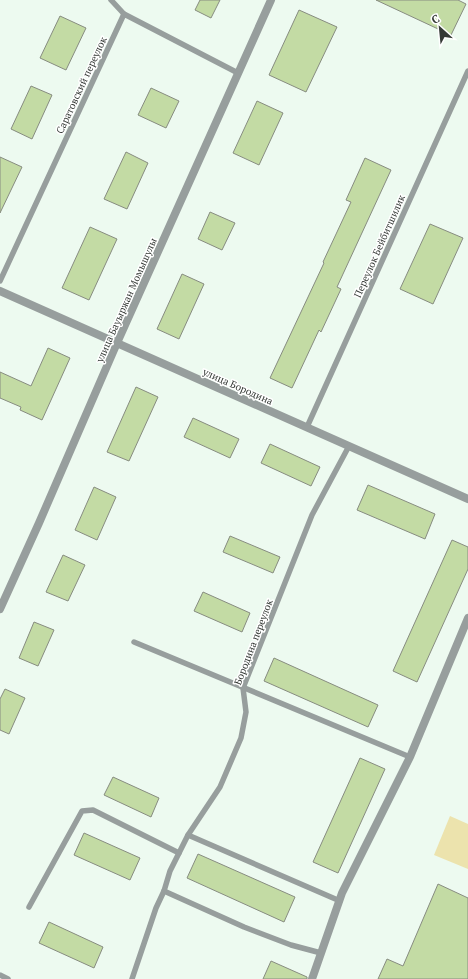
<svg xmlns="http://www.w3.org/2000/svg" width="468" height="979" font-family="'PT Serif',serif">
<style>
.green{fill:#ece3ad}
.building{fill:#c3dba4;stroke:#878c80}
.lines{fill:none;stroke-linecap:round;stroke-linejoin:round}
.service{stroke:#979e9d;stroke-width:5.5}
.minor{stroke:#979e9d;stroke-width:8}
.tertiary{stroke:#979e9d;stroke-width:8}
.labels{text-anchor:middle;stroke-width:3;stroke-linejoin:round;paint-order:stroke}
.street-label{font-size:10px;fill:#343935;stroke:#fff}
</style>
<rect width="100%" height="100%" fill="#edfaf0"/>
<polygon class="green" points="450,816 468,824 468,869 434,855"/>
<g class="building">
<polygon points="200,0 220,0 211,18 195,10"/>
<polygon points="376,0 458,0 466,4 451,35"/>
<polygon points="299,10 337,27 306,92 269,75"/>
<polygon points="60,16 86,28 66,70 40,58"/>
<polygon points="31,86 52,95 32,139 11,129"/>
<polygon points="151,88 179,101 166,128 138,115"/>
<polygon points="257,101 283,113 259,165 233,153"/>
<polygon points="126,152 148,163 127,209 104,199"/>
<polygon points="0,157 22,167 0,213"/>
<polygon points="365,158 391,170 337,287 341,289 321,332 319,330 292,388 270,378 324,263 323,262 351,202 346,200"/>
<polygon points="210,212 235,223 222,250 198,239"/>
<polygon points="430,224 463,238 433,304 400,289"/>
<polygon points="90,227 117,239 89,300 62,288"/>
<polygon points="182,274 204,284 179,339 157,329"/>
<polygon points="48,348 70,358 42,420 20,410 21,407 0,398 0,372 31,386"/>
<polygon points="136,387 158,397 129,461 107,452"/>
<polygon points="193,418 239,439 230,458 184,437"/>
<polygon points="270,444 320,467 311,486 261,463"/>
<polygon points="368,485 435,514 425,539 357,510"/>
<polygon points="94,487 116,497 97,540 75,530"/>
<polygon points="230,536 280,557 273,573 223,552"/>
<polygon points="452,540 468,547 468,569 417,682 393,671"/>
<polygon points="63,555 85,565 68,601 46,592"/>
<polygon points="203,592 250,613 242,632 194,611"/>
<polygon points="34,622 54,630 38,666 19,658"/>
<polygon points="274,658 378,705 368,727 264,681"/>
<polygon points="5,689 25,698 9,734 0,730 0,699"/>
<polygon points="360,758 385,769 338,873 313,862"/>
<polygon points="113,777 159,798 151,817 104,795"/>
<polygon points="84,833 140,858 130,880 74,855"/>
<polygon points="198,854 295,897 284,922 187,878"/>
<polygon points="438,884 468,898 468,979 378,979 387,959 403,966"/>
<polygon points="49,922 103,947 94,968 39,943"/>
<polygon points="271,961 307,977 307,979 263,979"/>
</g>
<g class="lines">
<g class="service">
<polyline points="111,0 124,14"/>
<polyline points="0,281 124,14 238,73"/>
<polyline points="307,427 468,71"/>
<polyline points="134,642 410,757"/>
<polyline points="188,835 340,901"/>
<polyline points="164,891 244,927 291,945 321,953"/>
<polyline points="29,907 82,811 93,810 179,853"/>
<polyline points="0,975 8,979"/>
<polyline points="132,979 156,908 164,891 170,871 188,835 220,787 241,738 246,712 243,688 312,515 349,446"/>
</g>
<g class="minor">
<polyline points="0,291 468,499"/>
<polyline points="312,979 342,893 410,757 468,618"/>
</g>
<polyline class="tertiary" points="0,609 39,523 117,343 271,0"/>
</g>
<g class="labels">
<g class="street-label">
<text transform="translate(81 85) rotate(-65)" y="4">Саратовский переулок</text>
<text transform="translate(379 246) rotate(-66)" y="4">Переулок Бейбитшилик</text>
<text transform="translate(126 300) rotate(-66)" y="4">улица Бауыржан Момышулы</text>
<text transform="translate(238 386) rotate(24)" y="4">улица Бородина</text>
<text transform="translate(253 642) rotate(-69)" y="4">Бородина переулок</text>
</g>
</g>
<g transform="translate(440 28) rotate(333)" stroke="#ffffff" stroke-width="3" paint-order="stroke">
<path d="M0-3L7 15L0 10L-7 15Z" fill="#343935"/>
<text y="-6" font-size="11" font-weight="bold" text-anchor="middle" fill="#343935">С</text>
</g>
</svg>
